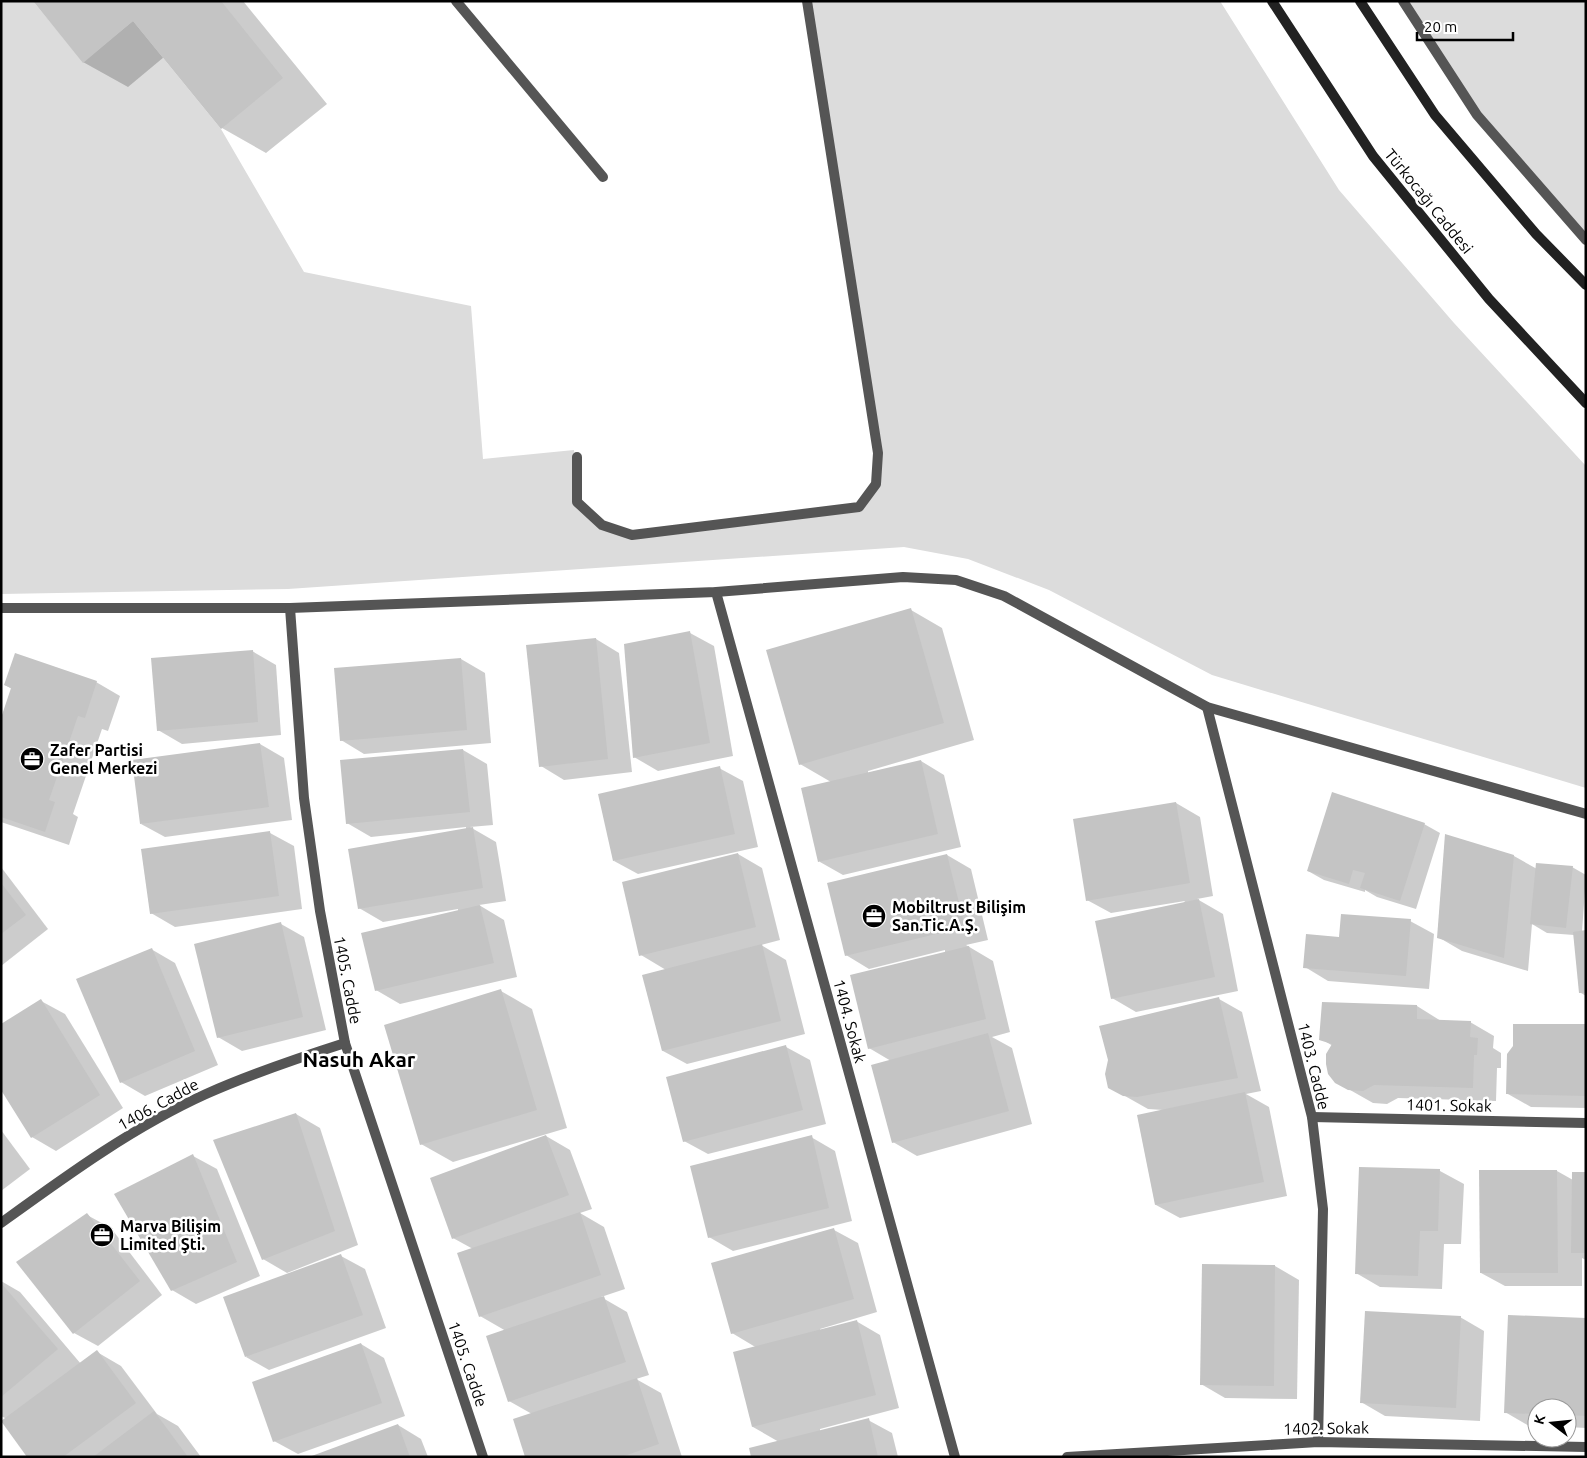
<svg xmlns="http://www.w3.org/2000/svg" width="1587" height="1458" font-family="Ubuntu,sans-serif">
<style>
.green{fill:#dcdcdc}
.shadow{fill:#0003}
.building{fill:#c4c4c4}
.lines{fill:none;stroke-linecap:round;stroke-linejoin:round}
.lane{stroke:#555;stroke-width:10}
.street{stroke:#555;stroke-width:10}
.secondary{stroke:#222;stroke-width:10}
.labels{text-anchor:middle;stroke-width:5;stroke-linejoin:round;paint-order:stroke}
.street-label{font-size:16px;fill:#000;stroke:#fff}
.poi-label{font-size:16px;font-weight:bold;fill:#000;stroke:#fff;text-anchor:start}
.district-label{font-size:21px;font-weight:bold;fill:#000;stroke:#fff}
</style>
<rect width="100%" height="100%" fill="#fff"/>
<g class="green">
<polygon points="1,1 33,1 83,62 133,21 221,129 304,272 471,306 483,459 574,450 578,502 602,525 632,535 859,507 876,484 878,453 807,1 1220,1 1339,190 1454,323 1586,466 1586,788 1212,675 1049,590 968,559 904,547 288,589 1,594"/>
<polygon points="1403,1 1586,1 1586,240 1477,115"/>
</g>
<g class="shadow">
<polygon points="34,1 243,1 327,104 266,153 222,128 164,57 128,87 83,62"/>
<polygon points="911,610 942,628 974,740 868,771 868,773 921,761 944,775 961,847 843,875 820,862 831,782 800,764"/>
<polygon points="690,633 714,646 733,756 658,771 634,757"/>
<polygon points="596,639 619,653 632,772 564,780 541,766"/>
<polygon points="252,651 276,665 281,735 182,744 158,730"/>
<polygon points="461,659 485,673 491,743 364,754 341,740 335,670"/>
<polygon points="96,682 120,696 108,731 102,729 73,814 78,817 69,845 1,822 1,721 12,689 5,685"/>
<polygon points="260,744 284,758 292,820 165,837 141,824"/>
<polygon points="463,750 487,764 493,825 470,827 496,842 506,901 479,905 504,920 517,977 400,1004 376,990 458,911 458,909 383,922 359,908 466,830 466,827 371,837 347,823"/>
<polygon points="719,768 743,781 758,847 638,874 614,861"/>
<polygon points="1176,803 1200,817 1213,896 1197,899 1223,914 1238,991 1136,1012 1112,998 1185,901 1111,913 1087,900"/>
<polygon points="1424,824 1440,833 1416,909 1377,897 1365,890 1365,892 1324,880 1308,871"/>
<polygon points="270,833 294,846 302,909 175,927 151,913"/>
<polygon points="1446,835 1514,856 1537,869 1572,867 1586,875 1582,932 1586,932 1586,996 1581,993 1574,935 1547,933 1532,924 1528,971 1462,951 1438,937"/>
<polygon points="738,854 762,868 780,940 761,945 786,960 805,1034 687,1064 663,1051 666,970 641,955"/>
<polygon points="947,855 971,869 988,940 966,945 993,961 1010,1032 992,1037 1012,1048 1032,1124 917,1156 893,1142 891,1061 869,1048 945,953 945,950 869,969 846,955"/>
<polygon points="1,867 48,929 1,966"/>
<polygon points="1410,921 1434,934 1429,989 1328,981 1305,967 1340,938"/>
<polygon points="281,924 304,937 326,1030 242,1051 218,1037"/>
<polygon points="151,949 175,963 218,1065 145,1096 121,1082"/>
<polygon points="501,991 532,1009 567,1128 453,1162 421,1144"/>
<polygon points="1219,999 1242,1012 1261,1091 1246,1094 1269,1107 1287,1196 1180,1218 1156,1205 1163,1110 1148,1109 1109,1087"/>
<polygon points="41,1001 65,1014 123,1108 56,1151 32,1137"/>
<polygon points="1417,1006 1441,1021 1470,1022 1494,1036 1493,1048 1501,1053 1501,1068 1497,1068 1496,1101 1398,1098 1387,1104 1373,1103 1336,1082 1333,1046 1321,1039"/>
<polygon points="1586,1025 1586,1108 1531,1107 1508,1094"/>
<polygon points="786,1047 810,1060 826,1124 708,1154 684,1141"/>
<polygon points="296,1114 320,1128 358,1245 287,1273 263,1259"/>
<polygon points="1,1130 30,1169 1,1191"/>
<polygon points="546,1136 570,1150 592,1209 580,1213 604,1227 625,1289 601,1297 627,1312 649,1375 636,1379 661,1393 682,1457 526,1457 532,1414 509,1401 506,1331 480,1316 473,1249 453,1238"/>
<polygon points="811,1137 835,1151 852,1221 733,1251 709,1237"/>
<polygon points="193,1156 217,1169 260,1276 196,1304 172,1290"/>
<polygon points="1360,1168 1440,1171 1464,1184 1461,1244 1444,1244 1442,1289 1380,1287 1356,1273"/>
<polygon points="1557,1171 1573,1180 1586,1173 1586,1260 1582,1258 1582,1286 1505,1286 1481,1273 1480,1172"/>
<polygon points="87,1215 111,1228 162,1295 98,1346 74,1333"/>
<polygon points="834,1230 858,1243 877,1312 820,1329 821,1331 856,1321 880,1335 899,1408 820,1429 820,1432 868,1420 892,1433 898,1457 752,1457 779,1442 753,1427 735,1353 757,1348 732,1333"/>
<polygon points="341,1256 365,1269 386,1328 269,1370 246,1357"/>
<polygon points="1203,1265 1275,1266 1299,1280 1297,1399 1225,1398 1201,1384"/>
<polygon points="1,1281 20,1292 81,1364 97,1352 121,1366 157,1414 178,1426 201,1457 29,1457 7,1419 1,1416"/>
<polygon points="1460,1317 1484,1331 1480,1421 1385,1416 1361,1402"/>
<polygon points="1586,1319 1586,1428 1567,1427 1567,1408 1537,1408 1537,1426 1529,1426 1505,1412"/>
<polygon points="361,1344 384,1358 405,1416 298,1454 274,1441"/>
<polygon points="398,1425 421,1439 428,1457 312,1457"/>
</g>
<g class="building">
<polygon points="33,1 221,1 283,78 221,129 133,21 83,63"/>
<polygon points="911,608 944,723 799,765 766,650"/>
<polygon points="690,631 710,743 633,758 624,644"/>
<polygon points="596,638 608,759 539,767 526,645"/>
<polygon points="253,650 258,722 157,731 151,658"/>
<polygon points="15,653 97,681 85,718 78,716 49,800 55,802 45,832 1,817 1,718 11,688 4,685"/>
<polygon points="461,658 467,730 340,741 334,668"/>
<polygon points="260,743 269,807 140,824 132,760"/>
<polygon points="463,749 470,812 346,824 340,760"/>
<polygon points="921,760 938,834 818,862 801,788"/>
<polygon points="720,766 735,834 613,861 598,794"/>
<polygon points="1332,792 1425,823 1400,901 1360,888 1365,873 1353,870 1349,884 1307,871"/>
<polygon points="1176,802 1190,883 1086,901 1073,819"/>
<polygon points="473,827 483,888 358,909 348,849"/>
<polygon points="270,831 279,896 150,914 141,849"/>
<polygon points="1445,834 1514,855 1504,958 1437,938"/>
<polygon points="738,853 756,927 639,956 622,882"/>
<polygon points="947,854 965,927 845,956 827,883"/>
<polygon points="1536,863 1573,866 1566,928 1530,924"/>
<polygon points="1,883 26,915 1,934"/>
<polygon points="1199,899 1215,977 1111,999 1095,921"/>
<polygon points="480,905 494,963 375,991 361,933"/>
<polygon points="1341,914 1411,919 1406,976 1303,968 1306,934 1339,937"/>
<polygon points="281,922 303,1017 217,1038 194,944"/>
<polygon points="1586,930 1586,993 1579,993 1573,932"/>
<polygon points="762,944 781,1021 662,1051 642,975"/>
<polygon points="969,946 986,1019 868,1049 850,975"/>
<polygon points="152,948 195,1051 120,1083 76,979"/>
<polygon points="501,989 537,1110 420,1145 384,1025"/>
<polygon points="1219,997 1238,1078 1137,1097 1123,1096 1108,1088 1105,1074 1108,1060 1099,1026"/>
<polygon points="41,999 100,1095 31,1138 1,1090 1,1024"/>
<polygon points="1322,1002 1417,1005 1417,1019 1471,1021 1470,1037 1478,1038 1477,1055 1474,1055 1473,1088 1374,1085 1363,1091 1348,1090 1335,1083 1328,1074 1326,1064 1326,1054 1332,1044 1319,1040"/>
<polygon points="1513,1024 1586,1024 1586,1096 1506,1094 1507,1054 1513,1046"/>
<polygon points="988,1033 1009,1111 892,1143 871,1065"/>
<polygon points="786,1045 803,1110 683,1142 666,1077"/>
<polygon points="1245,1092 1264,1182 1155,1205 1137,1115"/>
<polygon points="296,1113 335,1231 262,1260 213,1140"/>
<polygon points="546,1135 569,1195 452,1239 430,1178"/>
<polygon points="812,1135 829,1208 708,1238 690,1166"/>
<polygon points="193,1154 237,1262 171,1291 114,1194"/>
<polygon points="1359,1167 1440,1169 1438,1231 1420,1231 1418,1276 1355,1274"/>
<polygon points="1479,1170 1557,1170 1558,1273 1480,1273"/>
<polygon points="1572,1172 1586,1172 1586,1253 1571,1253"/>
<polygon points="580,1212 601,1275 479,1317 457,1253"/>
<polygon points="87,1213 140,1281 73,1334 16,1262"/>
<polygon points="834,1228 854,1299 731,1334 711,1263"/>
<polygon points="341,1254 363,1315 245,1357 223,1297"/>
<polygon points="1202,1264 1275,1265 1274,1386 1200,1385"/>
<polygon points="1,1283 58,1349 1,1397"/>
<polygon points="604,1296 626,1362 508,1402 486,1336"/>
<polygon points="1365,1311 1461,1316 1456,1408 1360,1403"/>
<polygon points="1508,1315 1586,1318 1586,1416 1567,1415 1567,1408 1537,1408 1537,1414 1504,1413"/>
<polygon points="857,1320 876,1395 752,1427 733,1352"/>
<polygon points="361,1343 382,1403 273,1442 252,1382"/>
<polygon points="97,1350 136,1403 63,1457 27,1457 1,1421"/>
<polygon points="637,1378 659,1444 621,1457 525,1457 513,1419"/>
<polygon points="154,1411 188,1457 93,1457"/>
<polygon points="869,1418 878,1457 751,1457 749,1448"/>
<polygon points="398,1424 410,1457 309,1457"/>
</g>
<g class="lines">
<g class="lane">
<polyline points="456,1 603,177"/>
<polyline points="1403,1 1477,115 1586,240"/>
<polyline points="577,457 577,502 602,525 632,535 859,507 876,484 878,453 807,1"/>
</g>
<g class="street">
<polyline points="716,592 955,1457"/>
<polyline points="1,608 290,608 716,592 903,577 956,580 1004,596 1207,707 1586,814"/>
<polyline points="290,608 304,798 320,911 345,1043 483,1457"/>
<polyline points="1207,707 1312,1117 1323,1209 1318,1442"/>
<polyline points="1312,1117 1586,1123"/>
<path d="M1,1223C66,1176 133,1127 206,1094C251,1074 298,1058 345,1043"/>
<polyline points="1067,1457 1318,1442 1586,1447"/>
</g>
<g class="secondary">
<polyline points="1272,1 1373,156 1489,299 1586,403"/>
<polyline points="1360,1 1435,115 1536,234 1586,285"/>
</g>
</g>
<defs>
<g id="office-disc" transform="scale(1.25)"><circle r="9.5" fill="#000" stroke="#fff"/><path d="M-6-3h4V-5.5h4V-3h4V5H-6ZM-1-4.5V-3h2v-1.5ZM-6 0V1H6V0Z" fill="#fff"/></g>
</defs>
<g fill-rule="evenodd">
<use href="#office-disc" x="32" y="759"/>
<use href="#office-disc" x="874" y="916"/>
<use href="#office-disc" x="102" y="1235"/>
</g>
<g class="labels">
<g class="street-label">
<text transform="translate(1429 201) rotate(51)" y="6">Türkocağı Caddesi</text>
<text transform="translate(348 980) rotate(79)" y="6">1405. Cadde</text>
<text transform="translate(850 1021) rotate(75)" y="6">1404. Sokak</text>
<text transform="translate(1314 1066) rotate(76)" y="6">1403. Cadde</text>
<text transform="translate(158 1104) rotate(-29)" y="6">1406. Cadde</text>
<text transform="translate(1449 1105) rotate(1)" y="6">1401. Sokak</text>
<text transform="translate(468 1364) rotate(71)" y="6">1405. Cadde</text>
<text transform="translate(1326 1428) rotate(-1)" y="6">1402. Sokak</text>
</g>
<g class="poi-label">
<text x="50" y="756">Zafer Partisi<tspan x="50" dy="18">Genel Merkezi</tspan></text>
<text x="892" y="913">Mobiltrust Bilişim<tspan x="892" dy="18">San.Tic.A.Ş.</tspan></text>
<text x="120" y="1232">Marva Bilişim<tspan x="120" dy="18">Limited Şti.</tspan></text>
</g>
<g class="district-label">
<text x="359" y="1067">Nasuh Akar</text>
</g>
</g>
<rect width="1587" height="1458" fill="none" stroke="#000000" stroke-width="5"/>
<g transform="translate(1552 1423) rotate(286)"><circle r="24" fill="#ffffff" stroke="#999999"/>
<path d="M0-4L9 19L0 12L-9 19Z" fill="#000000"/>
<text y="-8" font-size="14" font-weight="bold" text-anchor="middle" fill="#000000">K</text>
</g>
<path d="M1417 32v8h96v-8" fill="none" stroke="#000000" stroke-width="2.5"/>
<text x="1424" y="32" font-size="15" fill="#000000" stroke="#ffffff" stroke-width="4" paint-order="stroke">20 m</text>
</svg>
